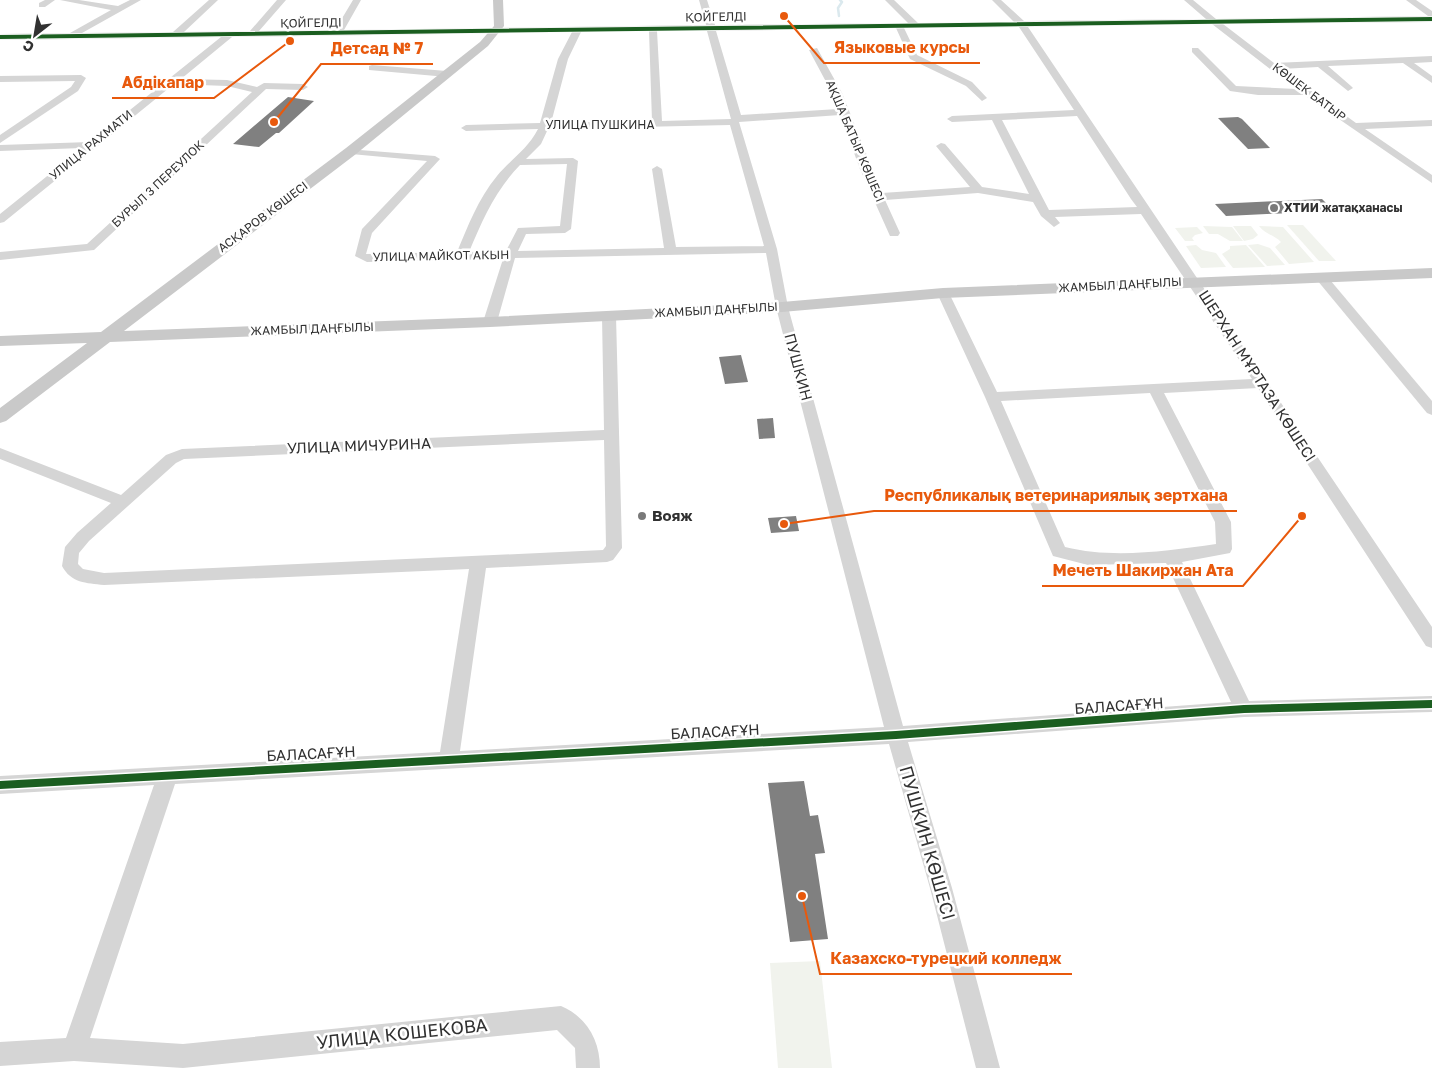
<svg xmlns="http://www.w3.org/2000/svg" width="1432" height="1068" font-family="'Golos Text',sans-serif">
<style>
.green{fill:#f1f3ed}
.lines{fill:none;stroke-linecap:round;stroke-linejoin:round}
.stream{stroke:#dbe9ee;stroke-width:2.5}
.building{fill:#808080}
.minor{fill:#d5d5d5;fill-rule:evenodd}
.major{fill:#c9c9c9;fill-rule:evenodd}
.cycleway-far1-casing{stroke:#fff;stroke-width:5.5}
.cycleway-casing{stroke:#fff;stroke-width:11}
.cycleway-far1{stroke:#1b5e20;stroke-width:4}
.cycleway{stroke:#1b5e20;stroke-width:8}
.poi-dot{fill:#797979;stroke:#fff;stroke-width:2}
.labels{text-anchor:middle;stroke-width:5;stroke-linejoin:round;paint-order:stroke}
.far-street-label{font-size:12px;fill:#313131;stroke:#fff}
.far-poi-label{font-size:12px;font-weight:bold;fill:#313131;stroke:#fff;text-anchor:start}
.street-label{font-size:15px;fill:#313131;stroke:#fff}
.poi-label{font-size:15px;font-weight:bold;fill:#313131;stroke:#fff;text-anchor:start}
.near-street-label{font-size:18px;fill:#313131;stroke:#fff}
.leader{fill:none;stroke:#e8590c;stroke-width:2}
.callout-dot{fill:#e8590c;stroke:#fff;stroke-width:2}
.callout-label{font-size:16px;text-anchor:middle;font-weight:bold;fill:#e8590c;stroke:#fff;stroke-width:5;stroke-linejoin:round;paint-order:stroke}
</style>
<rect width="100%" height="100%" fill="#fff"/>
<g class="green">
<polygon points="1287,225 1303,225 1336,261 1319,261"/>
<polygon points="1203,226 1232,227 1243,241 1230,241 1218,234 1209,234"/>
<polygon points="1233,226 1251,226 1258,235 1253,239 1244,241"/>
<path d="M1259,226L1283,227L1314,262L1289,264L1275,247L1281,242C1274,235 1265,234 1259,226Z"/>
<polygon points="1197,227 1203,233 1195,235 1192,238 1194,241 1185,241 1175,228"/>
<polygon points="1258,244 1270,248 1285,265 1267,266 1248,245"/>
<polygon points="1196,245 1202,250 1216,253 1226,267 1201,268 1186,246"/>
<polygon points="1246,245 1265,267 1233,268 1222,254 1230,249 1230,246"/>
<polygon points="820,961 832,1068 778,1068 770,963"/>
</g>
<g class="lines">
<polyline class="stream" points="839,16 838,8 842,2 840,0"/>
</g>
<g class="building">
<polygon points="288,97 314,101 279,133 276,133 259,147 233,144"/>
<polygon points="1238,117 1242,119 1270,148 1248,149 1218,118"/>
<polygon points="1322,199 1334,211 1226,216 1215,204"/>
<polygon points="741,355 748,382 725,384 719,357"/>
<polygon points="773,418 775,438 759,439 757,419"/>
<polygon points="796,516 799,531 771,533 768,518"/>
<polygon points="804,781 810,816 818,815 825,853 815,854 828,939 790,942 768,783"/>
</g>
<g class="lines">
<g class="minor">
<polygon points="45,0 55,0 45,7 39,7 39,3"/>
<path d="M60,0H79L118,6L130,0H141L82,33L173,32L209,0H218L184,32L250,31L277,0H286L259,31L335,30L353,0H361L344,30L706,25L699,0H707L715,25L908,23L885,0H894L918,23L1014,22L992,0H1001L1024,21L1206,19L1184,0H1193L1216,19L1428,16L1406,0H1416L1432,11V22L1223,24L1274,63L1432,56V62L1414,63L1432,76V83L1403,63L1328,66L1351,86L1353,88L1348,91L1318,67L1281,69L1356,123L1432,120V126L1365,129L1432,175V183L1304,95H1258L1230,91L1192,52V48H1198L1236,86L1296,89L1212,24L1028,27L1432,627V648L1426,646L1258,388L1164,393L1231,522L1232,549L1230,553L1182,562L1249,701L1432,696V712L1244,717L908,742L952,888L1000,1068H976L930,888L889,744L175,784L90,1038L183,1044L561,1006C587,1017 600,1041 600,1068H576L575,1048L557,1030L183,1068L74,1061L0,1066V1042L66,1038L154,785L0,794V776L440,752L469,569L104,585C86,583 71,583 62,566L65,547L77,533L111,503L0,459V448L121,495L166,455L182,449L604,430L602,316L609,312L614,313L616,316L622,548L613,560L607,562L486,568L460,751L884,727L776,307L766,253L515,258L497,322L490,326L483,322L503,259L367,262L355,256L362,229L427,161L351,154L347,153V149L435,156L440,159L372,233L366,254L457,252C468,226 478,199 497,176C510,160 528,149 538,129L466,131L461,128L466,125L540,123L558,59L572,32L232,37L181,79L227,80L257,87L264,83L303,84L308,87L303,90L266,89L94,250L0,260V252L87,244L252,92L227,86L174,84L4,222L0,223V214L82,148L0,151V145L90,142L221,37L0,40V34L70,33L111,10ZM1019,27L1074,110L952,116L947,119L952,122L992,120L1029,194L982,187L945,144L941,143L936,146L970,187L882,193L842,93L817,48L809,50L832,93L838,109L741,115L716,31L896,28L910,59L966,86L982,101L987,98L972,82L917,55L904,28ZM649,31L652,121L551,123L568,59L581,32ZM657,31H707L731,119L662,121ZM840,115L860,169L890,236H898L900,233L885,200L978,193L1033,202L1041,216L1054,227L1060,223L1055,217L1141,214L1252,379L997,392L949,293L943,289L937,293L985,397L1053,556L1088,565L1166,563L1231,702L903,726L788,307L777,249L739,122ZM1077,116L1131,199L1137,207L1049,210L1002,120ZM730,125L764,246L676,247L662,169L657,166L652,169L664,248L518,251L526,234L565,233L571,229L578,161L573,158L526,159L541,144L548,129ZM567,164L560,226L518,228L506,251L469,252C483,219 495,191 520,165ZM1150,393L1215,522L1216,544C1167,551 1113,559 1065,547L1001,401ZM604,440L606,546L603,550L104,573L83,569L78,564L79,553L89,541L176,463L184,459Z"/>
<polygon points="372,65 447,71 452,74 447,77 369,70 369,66"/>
<polygon points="81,75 86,78 78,91 0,143 0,135 71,87 75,81 0,82 0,76"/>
<polygon points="1321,273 1325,274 1432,401 1432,415 1427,413 1317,280 1315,277 1317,274"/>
</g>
<polygon class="major" points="493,0 503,0 504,26 488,46 356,154 124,331 490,317 782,302 943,288 1432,268 1432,278 943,298 782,312 490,327 110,342 6,421 0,423 0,408 87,343 0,346 0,336 101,332 346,148 480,42 494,26"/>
<g class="cycleway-far1-casing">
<polyline id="cycleway-far1" points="0,37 1432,19"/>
</g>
<g class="cycleway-casing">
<polyline id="cycleway" points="0,785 896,735 1244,709 1432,704"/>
</g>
<use href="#cycleway-far1" class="cycleway-far1"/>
<use href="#cycleway" class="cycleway"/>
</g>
<g class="poi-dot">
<circle cx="1274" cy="208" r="5"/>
<circle cx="642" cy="516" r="5"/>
</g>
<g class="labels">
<g class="far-street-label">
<text transform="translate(716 17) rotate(-1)" y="4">ҚОЙГЕЛДІ</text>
<text transform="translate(311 23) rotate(-1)" y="4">ҚОЙГЕЛДІ</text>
<text transform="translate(1309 92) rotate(37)" y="4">КӨШЕК БАТЫР</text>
<text x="600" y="129">УЛИЦА ПУШКИНА</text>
<text transform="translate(855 141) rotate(67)" y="4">АҚША БАТЫР КӨШЕСІ</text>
<text transform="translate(91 145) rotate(-39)" y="4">УЛИЦА РАХМАТИ</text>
<text transform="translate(158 184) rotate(-43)" y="4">БУРЫЛ 3 ПЕРЕУЛОК</text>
<text transform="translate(263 217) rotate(-37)" y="4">АСҚАРОВ КӨШЕСІ</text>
<text transform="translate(441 256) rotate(-1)" y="4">УЛИЦА МАЙКОТ АКЫН</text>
<text transform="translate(1120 285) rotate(-3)" y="4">ЖАМБЫЛ ДАҢҒЫЛЫ</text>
<text transform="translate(716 310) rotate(-3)" y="4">ЖАМБЫЛ ДАҢҒЫЛЫ</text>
<text transform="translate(312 329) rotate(-2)" y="4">ЖАМБЫЛ ДАҢҒЫЛЫ</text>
</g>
<g class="far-poi-label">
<text x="1284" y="212">ХТИИ жатақханасы</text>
</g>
<g class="street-label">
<text transform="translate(798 367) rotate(75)" y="5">ПУШКИН</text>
<text transform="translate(1257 376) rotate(57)" y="5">ШЕРХАН МҰРТАЗА КӨШЕСІ</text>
<text transform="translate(359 446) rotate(-2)" y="5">УЛИЦА МИЧУРИНА</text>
<text transform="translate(1119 706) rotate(-4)" y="5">БАЛАСАҒҰН</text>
<text transform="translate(715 732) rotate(-3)" y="5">БАЛАСАҒҰН</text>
<text transform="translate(311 754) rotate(-3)" y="5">БАЛАСАҒҰН</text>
</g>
<g class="poi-label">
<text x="652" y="521">Вояж</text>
</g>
<g class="near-street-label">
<text transform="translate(927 843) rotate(74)" y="6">ПУШКИН КӨШЕСІ</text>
<text transform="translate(402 1034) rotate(-6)" y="6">УЛИЦА КОШЕКОВА</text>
</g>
</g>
<path class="leader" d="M784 16L824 63H980M274 122L321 64H433M290 41L214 98H112M784 524L874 511H1237M1302 516L1243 586H1042M802 896L820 974H1072"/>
<g class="callout-dot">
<circle cx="784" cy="16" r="5"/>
<circle cx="274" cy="122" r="5"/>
<circle cx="290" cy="41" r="5"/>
<circle cx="784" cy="524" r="5"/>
<circle cx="1302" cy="516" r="5"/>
<circle cx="802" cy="896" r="5"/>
</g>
<g class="callout-label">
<text x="902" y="53">Языковые курсы</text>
<text x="377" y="54">Детсад № 7</text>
<text x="163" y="88">Абдiкапар</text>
<text x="1056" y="501">Республикалық ветеринариялық зертхана</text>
<text x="1143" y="576">Мечеть Шакиржан Ата</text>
<text x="946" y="964">Казахско-турецкий колледж</text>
</g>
<g transform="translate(35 35) rotate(211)" stroke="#ffffff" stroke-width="4" paint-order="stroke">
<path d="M0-4L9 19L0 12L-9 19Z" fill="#313131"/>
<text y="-8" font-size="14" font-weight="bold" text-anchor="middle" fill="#313131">С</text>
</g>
</svg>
